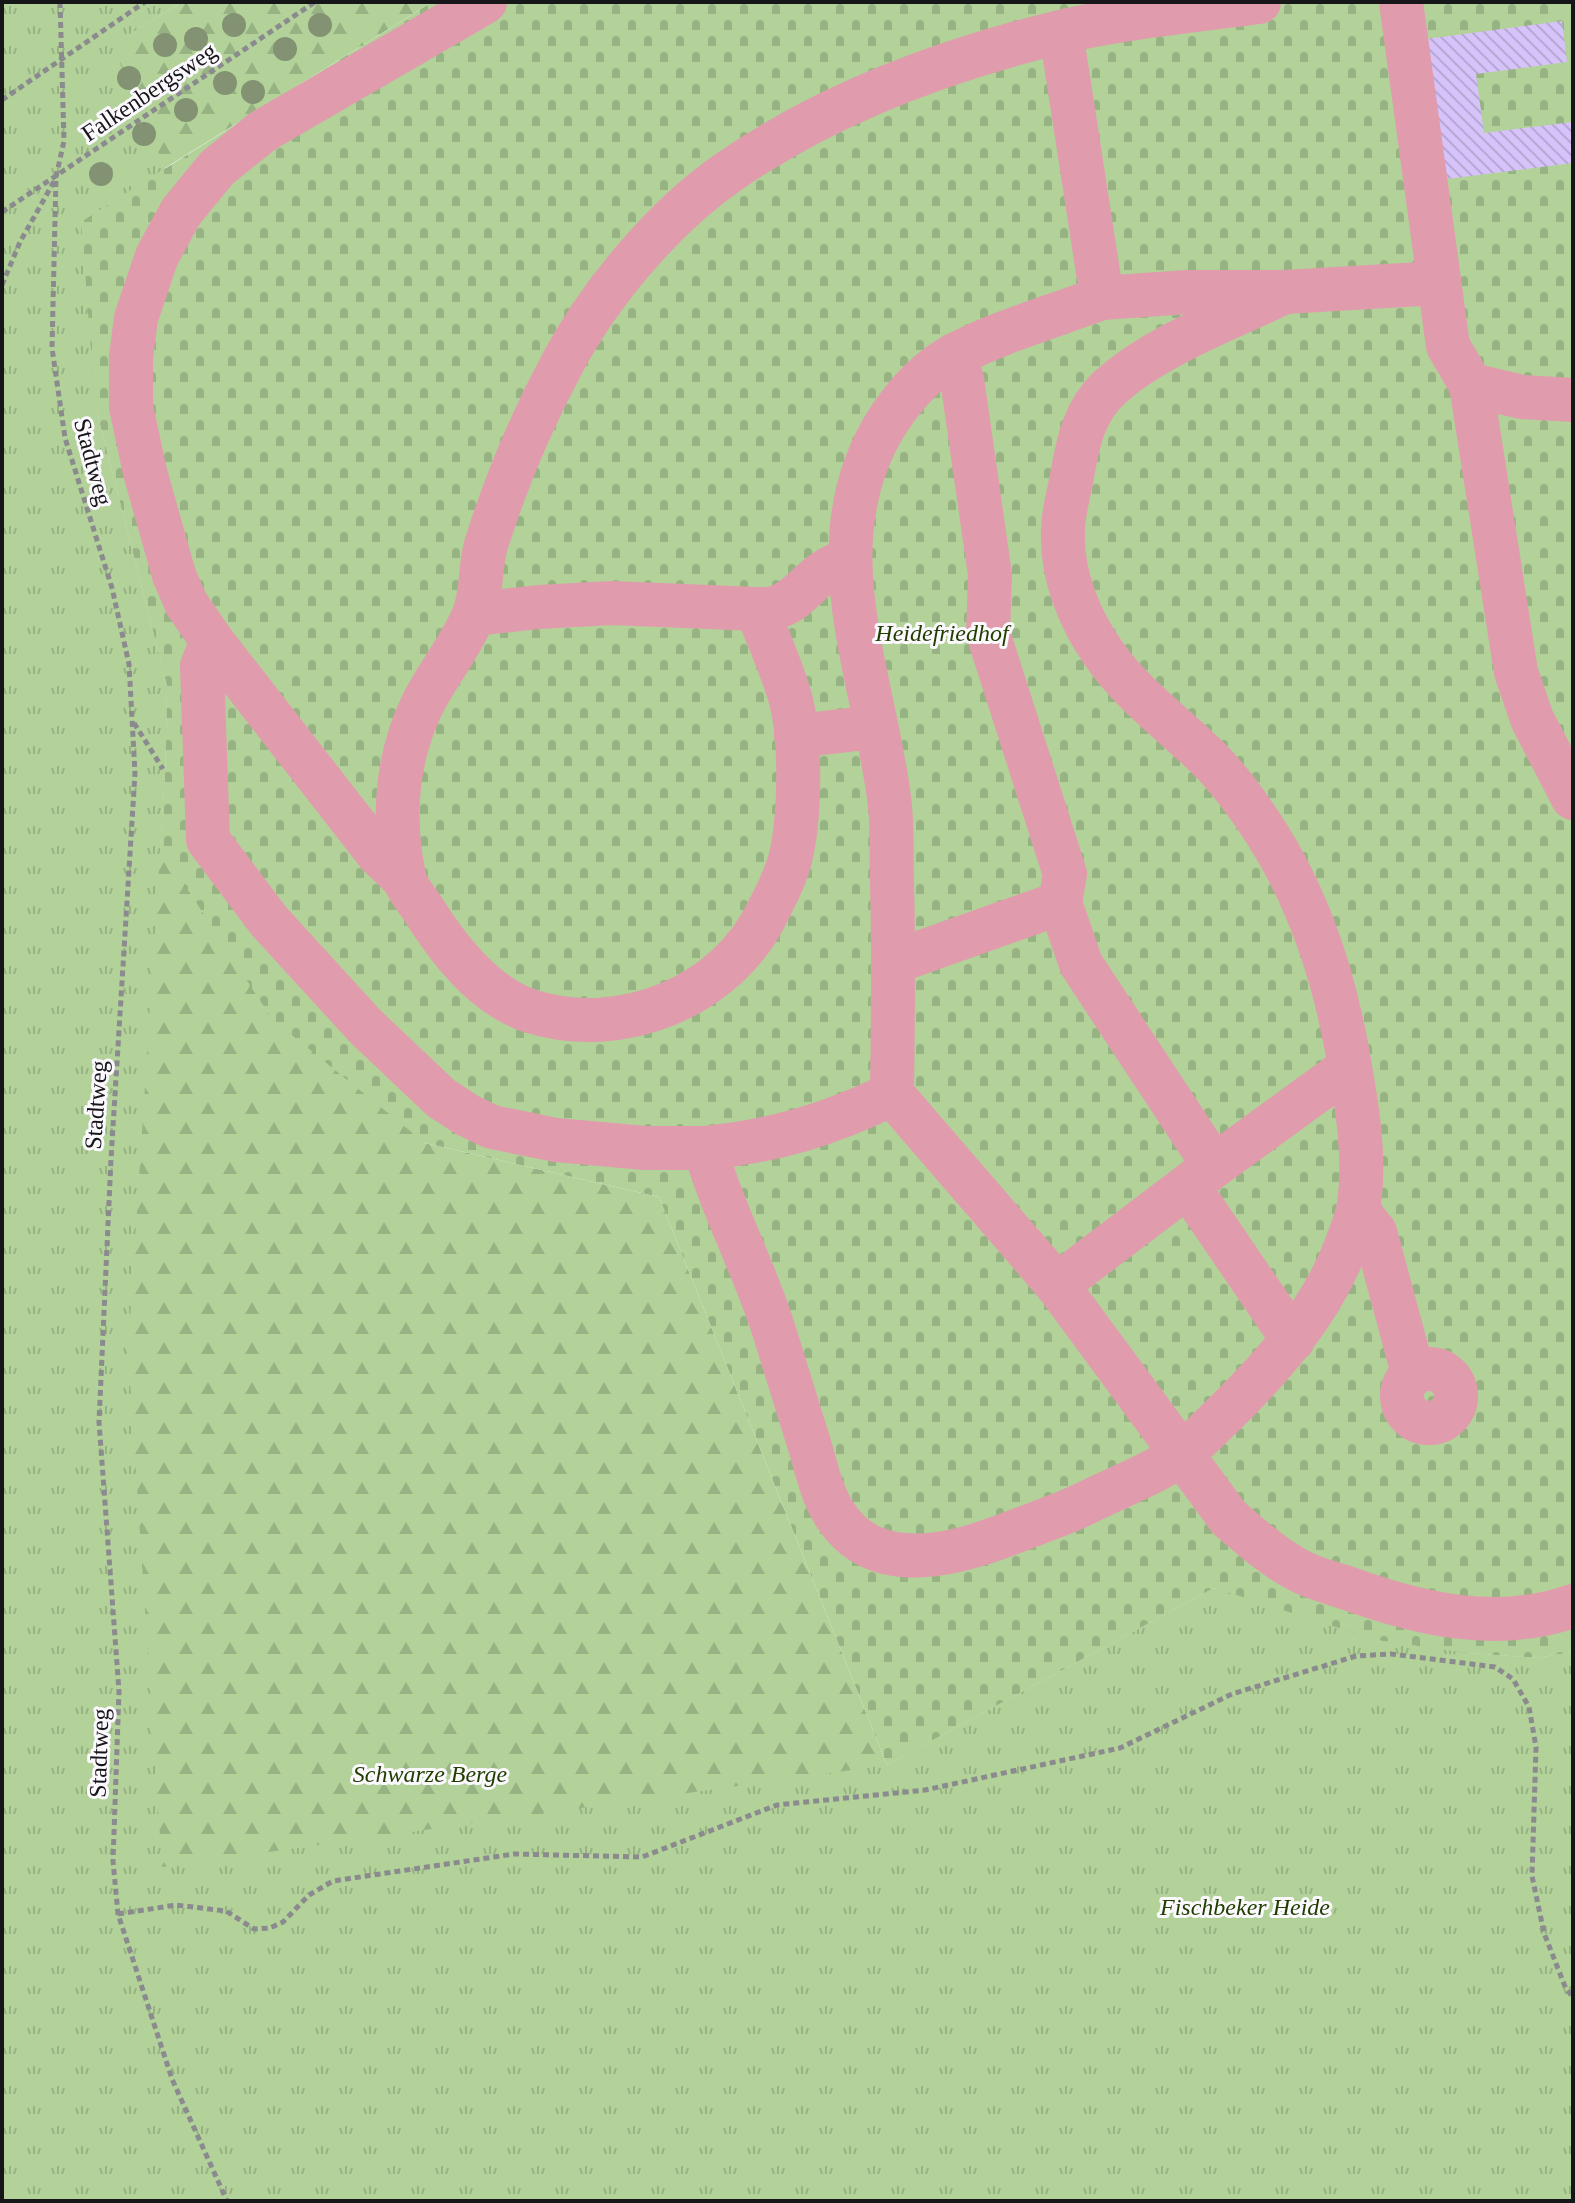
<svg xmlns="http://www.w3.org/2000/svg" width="1575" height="2203" font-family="'Times New Roman',serif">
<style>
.forest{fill:url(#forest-firs)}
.cemetery{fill:url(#cemetery-stones)}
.park{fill:url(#park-tufts)}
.building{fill:url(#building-back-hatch)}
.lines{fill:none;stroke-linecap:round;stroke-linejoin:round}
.path{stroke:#8b8a8e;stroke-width:5;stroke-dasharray:6 4;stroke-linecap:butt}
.minor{stroke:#e09cac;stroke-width:44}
.tree{fill:#839272}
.labels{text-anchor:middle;stroke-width:6;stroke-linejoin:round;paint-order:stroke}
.street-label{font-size:24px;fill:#161518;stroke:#fbf9fe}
.park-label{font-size:24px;font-style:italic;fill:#213e00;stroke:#fbf9fe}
</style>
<defs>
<pattern id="forest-firs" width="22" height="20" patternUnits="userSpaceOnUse" patternTransform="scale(2)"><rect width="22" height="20" fill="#b2d299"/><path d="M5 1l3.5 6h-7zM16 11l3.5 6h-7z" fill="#98b383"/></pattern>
<pattern id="cemetery-stones" width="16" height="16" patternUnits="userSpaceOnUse" patternTransform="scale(2)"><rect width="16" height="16" fill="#b2d299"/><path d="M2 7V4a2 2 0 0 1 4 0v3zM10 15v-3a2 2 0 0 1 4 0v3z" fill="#98b383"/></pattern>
<pattern id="park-tufts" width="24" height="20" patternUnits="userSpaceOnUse" patternTransform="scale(2)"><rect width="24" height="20" fill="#b2d299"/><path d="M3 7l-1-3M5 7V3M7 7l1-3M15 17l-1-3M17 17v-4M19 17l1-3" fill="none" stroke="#98b383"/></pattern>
<pattern id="building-back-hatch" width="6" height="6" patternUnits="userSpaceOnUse" patternTransform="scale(2)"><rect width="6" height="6" fill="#d6c3f9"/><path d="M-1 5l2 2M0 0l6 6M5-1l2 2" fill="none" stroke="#b7a7d5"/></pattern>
</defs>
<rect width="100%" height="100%" fill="#fbf9fe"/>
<polygon class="forest" points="182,2 432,2 165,168 95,405 167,686 165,772 160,847 425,1143 659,1197 887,1765 1214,1588 1467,1653 1537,1658 1573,1652 1573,2201 2,2201 27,96"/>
<polygon class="cemetery" points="432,2 1573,2 1573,1652 1537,1658 1467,1653 1376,1640 1214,1588 887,1765 659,1197 425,1143 272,1019 160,847 165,772 167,686 95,405 81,221"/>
<polygon class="park" points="2,2 182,2 112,45 165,168 81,222 95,405 167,686 165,772 128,1351 162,1867 887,1765 1214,1588 1376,1640 1467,1653 1537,1658 1573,1652 1573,2201 2,2201"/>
<polygon class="building" points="1562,21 1567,62 1476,74 1484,133 1573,122 1573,163 1447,179 1426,39"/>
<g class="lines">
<g class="path">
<polyline points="60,2 64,141 56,177 52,348 65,438 112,588 129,664 135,773 111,1159 99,1422 119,1691 113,1861 118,1914 172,2079 227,2201"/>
<polyline points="2,100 145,2"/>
<polyline points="2,212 315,2"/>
<polyline points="2,285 20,242 56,178"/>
<polyline points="134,723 163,769"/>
<polyline points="118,1914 176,1905 226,1911 254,1929 270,1928 283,1922 309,1895 333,1881 514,1854 642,1857 777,1805 925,1790 1120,1748 1232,1694 1356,1656 1391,1654 1495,1667 1513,1679 1529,1707 1536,1747 1532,1876 1544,1933 1566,1989 1573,1997"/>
</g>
<g class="minor">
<polyline points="1401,2 1448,346 1471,385 1516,672 1532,719 1573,798"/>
<polyline points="1102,298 1187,292 1285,292 1438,283"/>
<polyline points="1471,385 1522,397 1573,400"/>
<path d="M757,609C763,609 771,609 777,607C804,599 813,569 849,561"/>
<path d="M475,614L539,607L611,603L757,609C768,639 783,670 791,701C801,740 800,811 792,851C788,872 778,892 768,911C727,997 621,1040 530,1011C483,995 448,949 423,909C417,900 409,891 405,881C404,878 402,864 401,860C393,807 399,752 423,703C438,674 459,648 472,619C483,596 479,568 486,545C505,484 531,422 561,366C598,295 664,216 730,171C827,104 942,61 1056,33C1123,17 1192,11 1259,2"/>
<path d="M212,641L202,666L208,840L269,921L366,1027L441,1098L467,1115L492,1127L556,1140L645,1148H705C723,1212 756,1271 775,1334C787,1373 799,1412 811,1450C817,1471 822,1494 834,1513C877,1582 964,1552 1024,1528C1045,1520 1066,1513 1086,1503C1115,1488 1159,1472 1184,1452C1195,1443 1206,1432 1216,1422C1269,1371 1320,1315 1346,1246C1351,1232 1357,1218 1359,1204C1366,1152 1356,1101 1347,1050C1333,973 1309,900 1267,834C1249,806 1229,778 1206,756C1172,723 1131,693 1104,654C1079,619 1061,574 1063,530C1063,512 1069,494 1072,476C1078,442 1084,411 1110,387C1157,345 1229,319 1285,292"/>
<polyline points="796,736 876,727"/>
<polyline points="405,880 378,854 212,641 186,603 174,575 145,472 131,407 131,357 136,318 157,256 181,212 217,168 263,131 485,2"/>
<polyline points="1060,903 1081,964 1214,1166"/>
<polyline points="894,962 1060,903 1065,874 988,633 990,575 962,379 954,355"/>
<path d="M892,1094L1057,1285L1229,1518C1251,1537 1272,1556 1298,1570C1314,1579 1333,1583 1350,1589C1422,1615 1498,1632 1573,1606"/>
<path d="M705,1148C774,1141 829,1125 892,1094C893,1023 894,953 892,882C891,854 893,825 889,798C873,671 812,542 887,422C904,396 928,369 955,355C1001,331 1054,316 1102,298L1061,32"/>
<polyline points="1188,1186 1293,1340"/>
<polyline points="1358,1211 1375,1232 1413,1373"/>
<polyline points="1057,1285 1214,1166 1350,1067"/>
<circle cx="1429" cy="1396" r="27"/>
</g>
</g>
<g class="tree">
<circle cx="234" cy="25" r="12"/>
<circle cx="320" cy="25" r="12"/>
<circle cx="196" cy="39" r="12"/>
<circle cx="165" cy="45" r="12"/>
<circle cx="285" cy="49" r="12"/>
<circle cx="129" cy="78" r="12"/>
<circle cx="225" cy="83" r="12"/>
<circle cx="253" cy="92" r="12"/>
<circle cx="186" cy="110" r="12"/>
<circle cx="144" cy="134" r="12"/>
<circle cx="101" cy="174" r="12"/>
</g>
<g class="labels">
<g class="street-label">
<text transform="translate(149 92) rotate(-34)" y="8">Falkenbergsweg</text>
<text transform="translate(93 462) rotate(75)" y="8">Stadtweg</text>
<text transform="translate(96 1105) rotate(-86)" y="8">Stadtweg</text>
<text transform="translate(99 1753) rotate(-88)" y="8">Stadtweg</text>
</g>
<g class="park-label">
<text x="942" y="641">Heidefriedhof</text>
<text x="430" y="1782">Schwarze Berge</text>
<text x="1245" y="1915">Fischbeker Heide</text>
</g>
</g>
<rect width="1575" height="2203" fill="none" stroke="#161518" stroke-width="8"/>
</svg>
